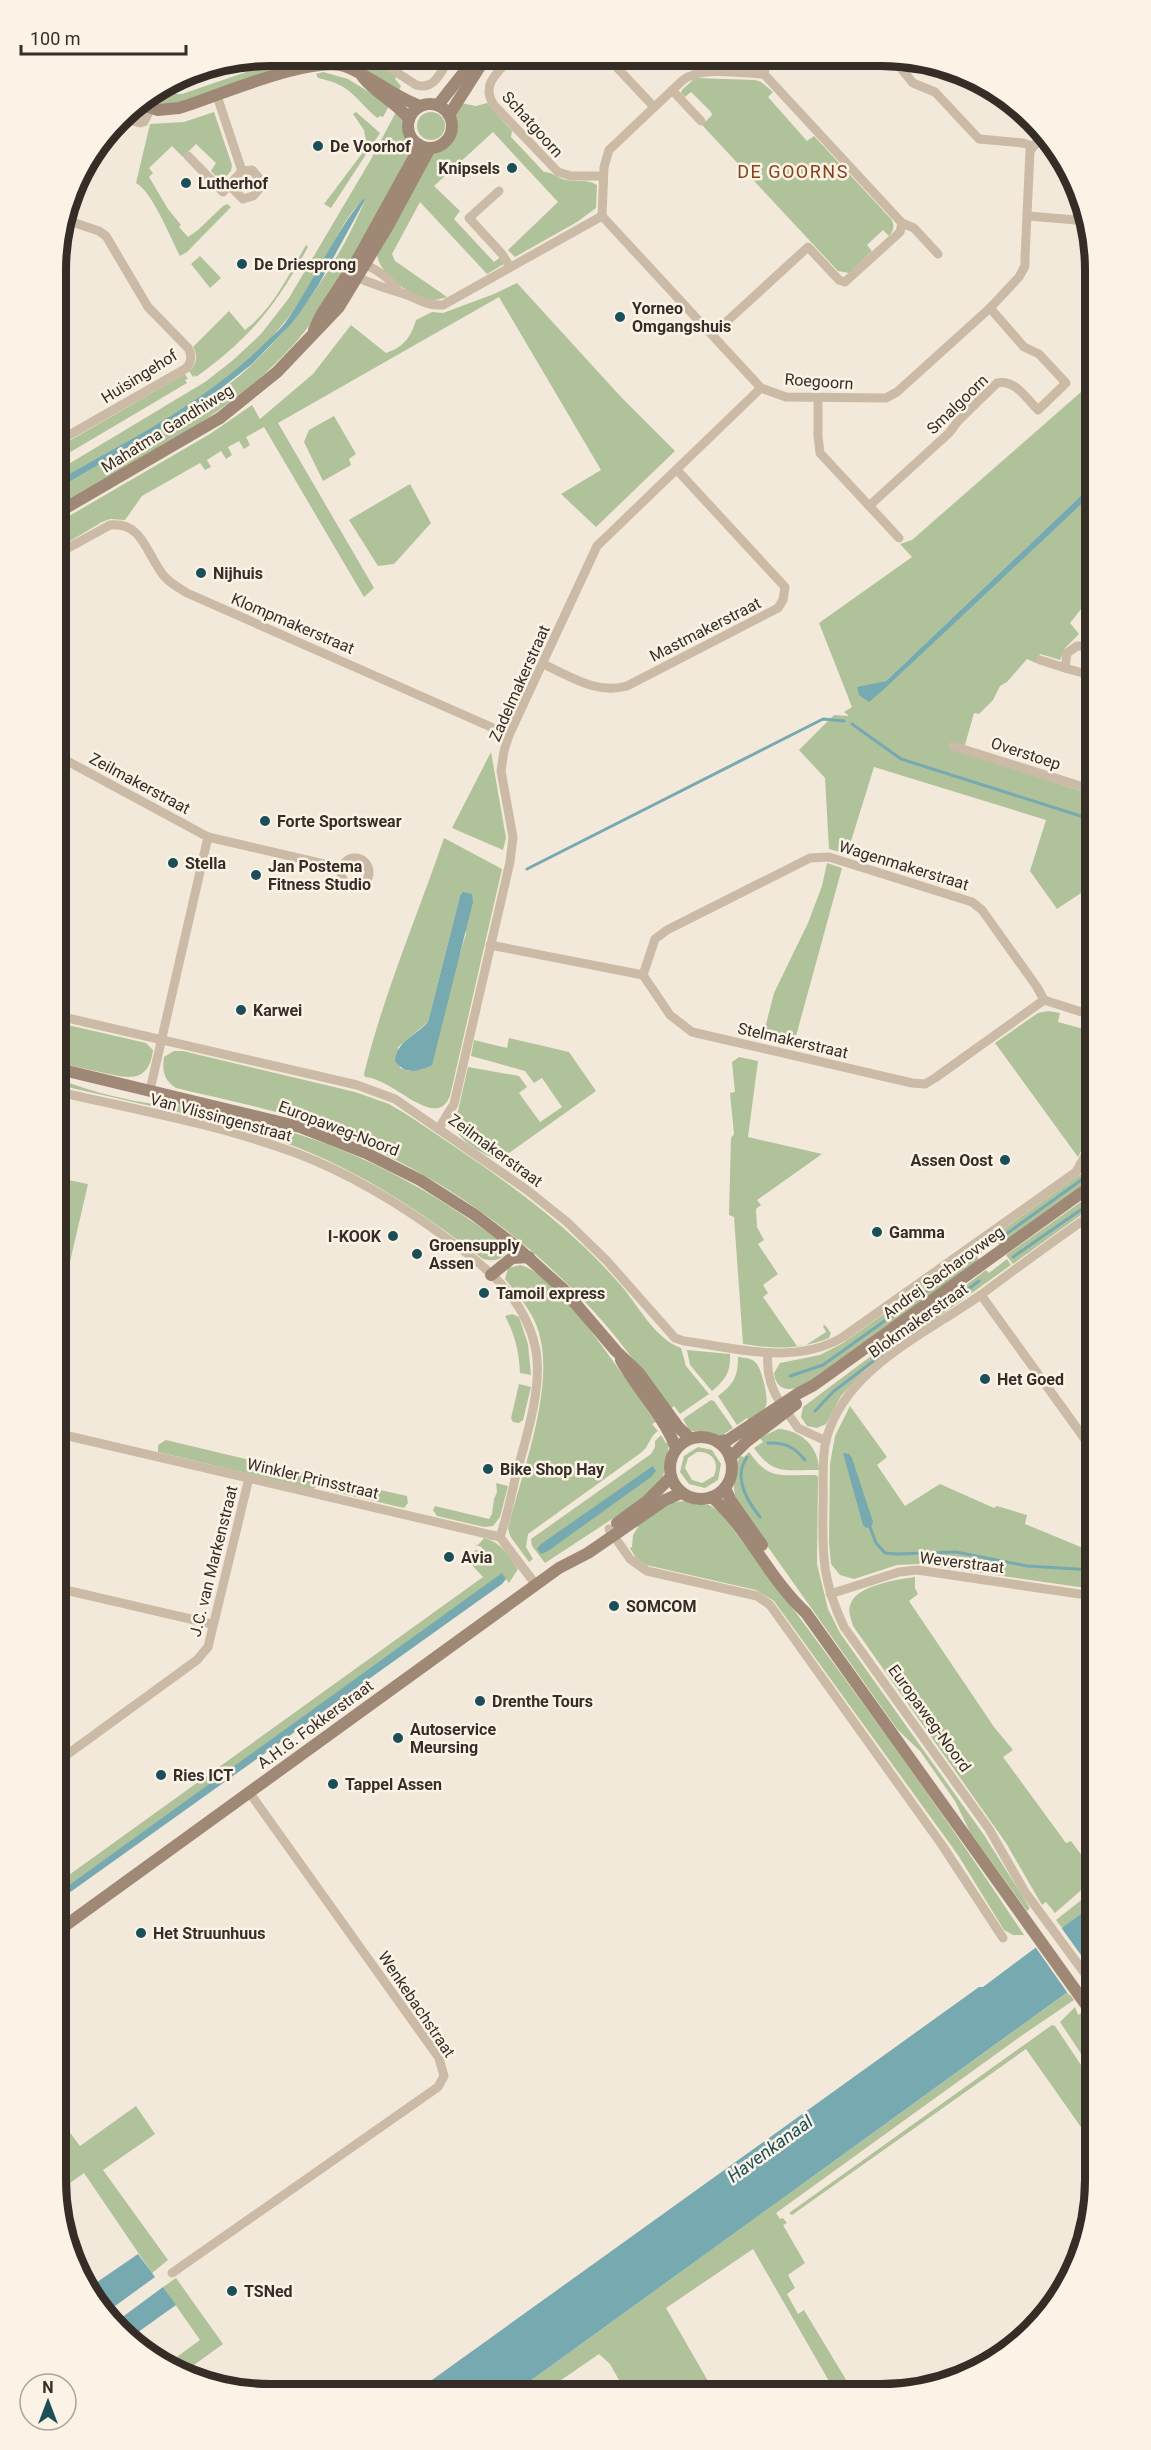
<svg xmlns="http://www.w3.org/2000/svg" width="1151" height="2450" font-family="Roboto,sans-serif">
<style>
.green{fill:#b0c299;fill-rule:evenodd}
.water{fill:#77a9b1}
.pier{fill:#f3e9da}
.lines{fill:none;stroke-linecap:round;stroke-linejoin:round}
.stream{stroke:#77a9b1;stroke-width:3}
.street{stroke:#cbbaa5;stroke-width:9}
.secondary{stroke:#9f8976;stroke-width:12}
.poi-dot{fill:#1a4f5a;stroke:#faf3e6;stroke-width:2}
.labels{text-anchor:middle;stroke-width:5;stroke-linejoin:round;paint-order:stroke}
.street-label{font-size:16px;fill:#372d27;stroke:#faf3e6}
.poi-label{font-size:16px;font-weight:bold;fill:#372d27;stroke:#faf3e6;text-anchor:start}
.neighbourhood-label{font-size:18px;letter-spacing:1.5px;fill:#89411c;stroke:#faf3e6}
.water-label{font-size:18px;font-style:italic;fill:#1a4f5a;stroke:#faf3e6}
.rim{fill:none;stroke:#372d27;stroke-width:8}
</style>
<rect width="100%" height="100%" fill="#f3e9da"/>
<g class="green">
<polygon points="270,56 290,56 290,60 284,65 274,69 275,71 174,104 156,104 143,100 168,84 177,94 182,94 255,69"/>
<polygon points="308,56 366,56 397,76 395,79 401,86 398,92 342,60"/>
<path d="M323,72L348,79L385,102L389,106L383,117L380,116L377,118C354,98 352,85 318,78L316,74Z"/>
<path d="M695,78L755,80L761,82L773,92L768,97L807,141L814,136L891,219C895,225 894,230 889,236L883,230L867,245L872,251L849,273L838,271L702,125L712,115L711,112L691,92L685,97L681,93L682,90Z"/>
<path d="M461,103L476,106L487,103L512,131L511,137L544,172C552,172 555,176 562,179C574,183 587,178 597,185L596,208L577,222L515,257L508,250L558,202L493,132L434,186L460,211L454,219L494,262L502,256L507,262L487,274L420,202L392,254L395,261L447,297C440,299 434,301 428,300C409,295 376,272 377,252L429,157L450,142L456,134V112Z"/>
<path d="M214,112L232,165L231,171L221,182L211,171L216,163L196,144L183,157L172,146L149,168L153,173L149,177L168,209L181,225L179,227L188,237L198,230L223,206L227,204L231,207L187,252L180,256C171,239 152,191 136,183L150,124L184,122Z"/>
<polygon points="356,112 380,133 331,208 324,204 367,147 364,130 353,114"/>
<path d="M396,112C405,123 412,141 410,155C376,214 340,291 296,342C232,415 140,458 57,506V489C91,469 125,449 159,429C182,415 206,402 228,385C285,341 338,266 365,200C347,209 326,260 314,279C305,294 294,311 283,324C227,393 133,438 57,481V471L205,382L232,361L261,334L289,298L370,161Z"/>
<circle cx="431" cy="126" r="14"/>
<path d="M306,245L308,247C275,307 252,336 196,377L195,375L193,377L189,371C197,364 198,356 193,347L229,311L245,330C273,309 289,274 306,245Z"/>
<polygon points="200,256 221,278 210,288 191,264"/>
<path d="M517,283L621,397L675,451L596,527L561,494L601,470L499,297L278,423L374,588L364,597L264,427L246,437L250,445L244,449L239,441L228,447L232,455L226,459L221,451L207,460L211,467L205,470L200,463L142,496L125,520L110,519L102,522L57,549V523L210,434L252,405L260,419L313,374L351,325L386,353C404,347 411,337 416,320L432,312L443,313L494,294Z"/>
<polygon points="185,374 188,379 185,380 187,383 57,460 57,448"/>
<polygon points="1089,385 1089,488 886,681 870,685 870,700 1089,497 1089,599 1070,623 1079,634 1065,648 1060,660 1040,654 1036,663 1027,659 1007,682 1000,686 993,700 979,714 974,713 963,752 1090,794 1090,887 1057,909 1030,871 1046,820 874,767 847,854 829,849 825,778 799,750 834,715 849,716 844,712 852,707 819,623 912,557 900,544 912,540"/>
<polygon points="334,416 356,454 349,459 351,465 323,481 304,442 309,430"/>
<polygon points="410,484 431,523 394,564 378,566 349,520"/>
<polygon points="491,752 506,838 503,850 452,828"/>
<path d="M444,838L502,869L450,1096C436,1132 393,1078 365,1077L364,1074C384,993 417,917 444,838ZM460,896L466,934L424,1069L409,1071L400,1068L398,1047L428,1022Z"/>
<polygon points="827,863 842,868 793,1047 762,1040 774,993 808,923 822,886"/>
<polygon points="1048,1011 1060,1013 1058,1022 1091,1031 1091,1131 1078,1157 995,1043 1038,1013"/>
<path d="M59,1023L146,1043L153,1050C149,1085 126,1078 100,1072C86,1069 73,1066 59,1063Z"/>
<path d="M509,1038L569,1052L596,1091L498,1161C484,1153 457,1142 455,1124L468,1067L519,1076L527,1087L519,1093L540,1122L562,1107L542,1078L534,1083L525,1071L471,1056L474,1040L507,1048Z"/>
<path d="M174,1051H183L355,1092L389,1104L406,1114C484,1166 563,1217 624,1289C640,1309 656,1339 681,1348L686,1366L709,1394L680,1414L674,1406L670,1409C642,1372 615,1332 582,1299C511,1224 422,1166 326,1128C278,1110 226,1100 176,1088C164,1080 162,1071 164,1057Z"/>
<path d="M739,1057L758,1061L748,1137L822,1154L757,1200L761,1205L756,1209L757,1227L764,1240L758,1244L778,1274L763,1285L768,1293L763,1297L797,1346L806,1345L826,1332L823,1326L825,1325L831,1333L829,1338C798,1350 776,1349 743,1344L734,1217L729,1215L731,1138L734,1134L730,1093L735,1092L732,1062Z"/>
<path d="M59,1079C82,1089 131,1102 156,1104C166,1105 177,1103 187,1104C206,1107 226,1114 245,1119C349,1145 422,1183 508,1247C503,1260 496,1262 483,1259C418,1209 350,1164 271,1138C202,1115 129,1102 59,1085Z"/>
<path d="M1091,1159V1179L1000,1245L997,1242L977,1256L979,1260L804,1385C790,1392 776,1391 774,1373L780,1363L820,1355L843,1343L1081,1174Z"/>
<polygon points="59,1178 88,1184 66,1279 60,1277"/>
<polygon points="1092,1194 1092,1207 1013,1264 1006,1255"/>
<polygon points="1007,1259 1011,1265 866,1369 841,1396 826,1424 817,1428 807,1426 801,1417 803,1407 986,1270 989,1273"/>
<path d="M520,1265C558,1273 631,1388 656,1422L652,1424L658,1431C650,1436 649,1446 642,1452L528,1534L526,1547L533,1559L529,1562L510,1536L508,1528C522,1472 555,1388 539,1333C534,1313 518,1295 505,1279L508,1268Z"/>
<path d="M512,1314L519,1317L528,1344L531,1375L520,1373C519,1351 515,1335 505,1316Z"/>
<path d="M687,1350L730,1354C731,1372 725,1380 712,1391L690,1365Z"/>
<path d="M738,1357C745,1358 752,1358 756,1363C761,1367 769,1399 766,1405C764,1412 755,1417 750,1422L747,1418L737,1425L718,1396C733,1385 738,1377 738,1357Z"/>
<polygon points="519,1384 531,1387 523,1420 519,1423 513,1422 511,1418"/>
<polygon points="711,1400 714,1401 733,1428 724,1434 725,1436 717,1437 689,1430 683,1419"/>
<polygon points="850,1406 887,1457 877,1465 905,1506 940,1484 994,1508 997,1506 1027,1515 1025,1524 1093,1552 1093,1589 919,1564 897,1565 854,1579 840,1575 831,1564 829,1542 830,1464 835,1436"/>
<path d="M778,1429C801,1430 819,1447 819,1470C787,1469 774,1477 754,1448L763,1442L760,1438Z"/>
<polygon points="661,1435 666,1443 669,1442 669,1445 662,1482 632,1506 545,1563 532,1546 531,1539 651,1454 655,1447 655,1441"/>
<polygon points="166,1440 316,1476 316,1487 313,1489 158,1452 158,1445"/>
<path d="M698,1447L712,1450L721,1464L718,1480L705,1488L689,1484L680,1472L684,1456ZM697,1452C712,1451 720,1462 714,1476L702,1483L692,1480L685,1468L688,1458Z"/>
<path d="M749,1452C770,1482 782,1474 816,1475L818,1477L817,1564L828,1609L840,1633L984,1835L1030,1908L1027,1911L970,1832L955,1801L920,1751L897,1729L739,1506C731,1490 733,1472 740,1456L744,1457Z"/>
<polygon points="345,1482 407,1496 408,1503 404,1508 335,1492 337,1486"/>
<polygon points="496,1483 508,1486 500,1517 493,1526 484,1527 437,1516 433,1510 435,1506 489,1519 492,1514 494,1499 497,1492"/>
<path d="M686,1501L709,1505L719,1511C825,1649 928,1790 1024,1935H1013L1004,1930L958,1855L774,1601L756,1590L646,1565L636,1558L630,1548L632,1547L633,1535L638,1527L636,1525L673,1502Z"/>
<path d="M484,1538C501,1542 508,1555 518,1569L509,1583L502,1574L62,1890V1880L483,1577L471,1564L475,1550L481,1551L482,1547L475,1545H478Z"/>
<path d="M915,1577V1588L918,1594L909,1601L994,1727L1013,1750L1003,1757L1066,1843L1071,1841L1094,1872V1879L1055,1913L1046,1902L1042,1905L1006,1843L853,1626C851,1618 847,1611 851,1603C857,1586 898,1579 915,1577Z"/>
<polygon points="1094,1890 1094,1904 1062,1928 1056,1920"/>
<polygon points="1068,1992 1074,2000 1024,2034 776,2213 780,2219 783,2218 787,2223 783,2225 805,2263 788,2275 795,2288 787,2294 798,2314 804,2310 851,2388 833,2388 753,2249 666,2308 712,2388 624,2389 610,2364 599,2354 548,2389 519,2389"/>
<polygon points="1075,2007 1078,2015 1083,2012 1094,2030 1095,2079 1086,2061 1060,2022"/>
<polygon points="1052,2025 1055,2026 1081,2065 1095,2092 1095,2147 1026,2049 792,2215 789,2213"/>
<polygon points="136,2106 155,2134 103,2170 168,2260 152,2273 84,2173 63,2188 62,2122 80,2146"/>
<polygon points="176,2278 223,2344 187,2370 170,2362 200,2340 163,2287"/>
</g>
<g class="water">
<path d="M363,199L365,200L319,284L301,311L291,324L252,364L199,406L57,489V481C129,440 207,402 266,342C272,336 280,330 285,323C313,284 333,235 363,199Z"/>
<polygon points="1089,488 1089,497 882,691 869,702 859,695 857,687 886,681"/>
<path d="M463,892L472,894L473,902L432,1065C418,1072 405,1075 395,1061C397,1040 416,1036 428,1022L460,896Z"/>
<polygon points="843,1453 849,1454 852,1458 873,1522 871,1527 866,1528 863,1525"/>
<polygon points="653,1466 656,1471 651,1477 548,1551 541,1554 537,1549 541,1544"/>
<polygon points="502,1573 506,1579 502,1584 62,1898 62,1890"/>
<polygon points="1094,1904 1094,1973 519,2389 418,2390 979,1987 983,1987"/>
<polygon points="138,2254 155,2277 104,2314 91,2299 87,2289"/>
<polygon points="163,2287 176,2305 127,2340 113,2324"/>
</g>
<polygon class="pier" points="1060,1926 1094,1973 1094,1977 1069,1995 1034,1945"/>
<g class="lines">
<g class="stream">
<polyline points="852,724 901,759 1090,819"/>
<polyline points="527,869 823,719 844,721"/>
<polyline points="1002,1237 1091,1173"/>
<polyline points="1013,1257 1092,1202"/>
<polyline points="790,1376 823,1365 967,1262"/>
<polyline points="815,1411 834,1391 979,1281"/>
<path d="M768,1443C785,1442 794,1447 805,1460"/>
<path d="M747,1457C733,1477 747,1501 760,1517"/>
<polyline points="870,1527 876,1543 885,1553 897,1554 956,1552 1027,1566 1093,1570"/>
</g>
<g class="street">
<polyline points="300,56 303,67"/>
<path d="M372,56L416,85C435,91 442,70 450,57"/>
<path d="M512,57C498,72 480,85 494,105L558,172L571,176H603"/>
<polyline points="608,58 654,107"/>
<polyline points="893,59 913,83 935,92 979,139 1023,143 1032,146"/>
<polyline points="764,74 767,59"/>
<polyline points="672,90 701,121"/>
<polyline points="217,96 242,171"/>
<polyline points="122,118 140,123 144,122 151,108"/>
<polyline points="188,156 223,192 242,171 252,170 258,177 260,188 253,196 243,199 229,185"/>
<polyline points="499,191 469,218 502,254 510,267"/>
<path d="M602,216L604,167L609,150L683,80C701,66 742,73 764,74L902,223L900,232L845,282L839,280L808,247L713,334"/>
<polyline points="1028,216 1088,221"/>
<polyline points="902,223 914,228 938,254"/>
<path d="M361,265C373,265 393,281 399,292"/>
<path d="M356,271L358,278C371,283 384,288 398,292C416,296 422,306 443,305L602,216L761,388L786,397L886,398L897,392L990,308L1019,277L1025,266V258L1030,151L1043,134"/>
<polyline points="818,398 818,436 820,453 899,538"/>
<path d="M57,442L185,369C192,363 192,355 188,348L148,307L106,236L99,231L66,220"/>
<path d="M869,506L949,433L958,421L997,383C1015,379 1026,398 1038,410L1066,383L1039,354L1024,347L990,308"/>
<path d="M57,554L110,525C143,521 147,556 164,576C171,584 179,588 187,593L509,735"/>
<polyline points="1090,654 1082,646 1077,646 1067,653 1065,668 1090,675"/>
<polyline points="1040,660 1065,668"/>
<path d="M543,664C570,676 597,695 627,686L778,608L783,600L785,587L677,470"/>
<polyline points="953,746 1090,789"/>
<polyline points="58,756 208,837 150,1090"/>
<polyline points="1084,787 1090,769"/>
<polyline points="208,837 341,868"/>
<circle cx="355" cy="872" r="14"/>
<polyline points="490,945 643,975 670,1015 692,1032 912,1083 925,1084 935,1078 1044,1000 1091,1015"/>
<polyline points="643,975 655,939 667,930 810,858 829,857 972,902 982,910 1037,987 1044,1000"/>
<path d="M59,1016L357,1085L395,1099L527,1190L567,1222L607,1261L675,1338L684,1341C736,1348 794,1366 843,1337L1076,1172L1091,1145"/>
<path d="M59,1092C138,1110 220,1125 296,1153C351,1174 402,1205 449,1240C488,1268 524,1298 535,1346C544,1384 526,1438 516,1475C511,1496 507,1517 500,1537"/>
<polyline points="439,1128 454,1104 510,862 513,837 501,771 504,751 509,735 597,546 761,388"/>
<path d="M1092,1214C1055,1240 1018,1267 982,1294C926,1334 845,1368 826,1440C821,1461 824,1487 823,1508C822,1556 823,1583 844,1627L989,1829L1025,1892L1094,1986"/>
<polyline points="981,1295 1087,1442 1092,1445"/>
<path d="M768,1353C766,1372 771,1389 781,1404"/>
<polyline points="786,1411 798,1428 826,1441"/>
<polyline points="60,1434 500,1537 536,1585"/>
<polyline points="609,1529 630,1559 647,1571 757,1596 770,1605 942,1845 1003,1938"/>
<polyline points="61,1589 212,1624"/>
<polyline points="830,1594 899,1572 917,1570 1093,1596"/>
<polyline points="61,1759 197,1660 208,1647 249,1478"/>
<polyline points="172,2273 438,2087 444,2076 439,2058 249,1792"/>
</g>
<g class="secondary">
<path d="M362,76C375,94 400,104 409,120"/>
<path d="M137,103L158,110L179,108C216,97 315,53 347,67C372,77 394,97 420,106"/>
<circle cx="430" cy="126" r="22"/>
<polyline points="438,105 476,57"/>
<polyline points="449,115 486,57"/>
<polyline points="314,330 321,315 360,255 418,150 418,144"/>
<polyline points="57,513 220,418 277,372 339,307 388,226 430,148"/>
<polyline points="59,1069 300,1127 366,1153 420,1180 475,1215 513,1244 563,1289 616,1351 639,1373 679,1428 690,1438"/>
<polyline points="491,1275 512,1258 529,1257"/>
<path d="M621,1360C637,1390 664,1416 676,1448"/>
<circle cx="701" cy="1468" r="31"/>
<polyline points="718,1442 728,1440 799,1393 814,1385 1091,1186"/>
<polyline points="730,1458 746,1442 796,1404"/>
<polyline points="725,1488 731,1501 762,1545"/>
<path d="M712,1497C749,1530 769,1579 806,1613L1094,2016"/>
<polyline points="617,1523 647,1501 671,1477"/>
<polyline points="62,1928 559,1568 588,1553 665,1500 681,1493"/>
</g>
</g>
<g class="poi-dot">
<circle cx="318" cy="146" r="6"/>
<circle cx="512" cy="168" r="6"/>
<circle cx="186" cy="183" r="6"/>
<circle cx="242" cy="264" r="6"/>
<circle cx="620" cy="317" r="6"/>
<circle cx="201" cy="573" r="6"/>
<circle cx="265" cy="821" r="6"/>
<circle cx="173" cy="863" r="6"/>
<circle cx="256" cy="875" r="6"/>
<circle cx="241" cy="1010" r="6"/>
<circle cx="1005" cy="1160" r="6"/>
<circle cx="877" cy="1232" r="6"/>
<circle cx="393" cy="1236" r="6"/>
<circle cx="417" cy="1254" r="6"/>
<circle cx="484" cy="1293" r="6"/>
<circle cx="985" cy="1379" r="6"/>
<circle cx="488" cy="1469" r="6"/>
<circle cx="449" cy="1557" r="6"/>
<circle cx="614" cy="1606" r="6"/>
<circle cx="480" cy="1701" r="6"/>
<circle cx="398" cy="1738" r="6"/>
<circle cx="161" cy="1775" r="6"/>
<circle cx="333" cy="1784" r="6"/>
<circle cx="141" cy="1933" r="6"/>
<circle cx="232" cy="2291" r="6"/>
</g>
<g class="labels">
<g class="street-label">
<text transform="translate(533 124) rotate(48)" y="6">Schatgoorn</text>
<text transform="translate(139 376) rotate(-32)" y="6">Huisingehof</text>
<text transform="translate(819 381) rotate(4)" y="6">Roegoorn</text>
<text transform="translate(957 404) rotate(-44)" y="6">Smalgoorn</text>
<text transform="translate(167 428) rotate(-32)" y="6">Mahatma Gandhiweg</text>
<text transform="translate(293 623) rotate(23)" y="6">Klompmakerstraat</text>
<text transform="translate(705 629) rotate(-27)" y="6">Mastmakerstraat</text>
<text transform="translate(519 683) rotate(-66)" y="6">Zadelmakerstraat</text>
<text transform="translate(1026 753) rotate(18)" y="6">Overstoep</text>
<text transform="translate(140 783) rotate(28)" y="6">Zeilmakerstraat</text>
<text transform="translate(904 865) rotate(17)" y="6">Wagenmakerstraat</text>
<text transform="translate(793 1040) rotate(13)" y="6">Stelmakerstraat</text>
<text transform="translate(221 1117) rotate(15)" y="6">Van Vlissingenstraat</text>
<text transform="translate(339 1128) rotate(21)" y="6">Europaweg-Noord</text>
<text transform="translate(496 1150) rotate(36)" y="6">Zeilmakerstraat</text>
<text transform="translate(943 1272) rotate(-36)" y="6">Andrej Sacharovweg</text>
<text transform="translate(918 1320) rotate(-35)" y="6">Blokmakerstraat</text>
<text transform="translate(313 1478) rotate(13)" y="6">Winkler Prinsstraat</text>
<text transform="translate(213 1561) rotate(-76)" y="6">J.C. van Markenstraat</text>
<text transform="translate(962 1562) rotate(7)" y="6">Weverstraat</text>
<text transform="translate(930 1718) rotate(54)" y="6">Europaweg-Noord</text>
<text transform="translate(315 1724) rotate(-36)" y="6">A.H.G. Fokkerstraat</text>
<text transform="translate(417 2004) rotate(56)" y="6">Wenkebachstraat</text>
</g>
<g class="poi-label">
<text x="330" y="152">De Voorhof</text>
<text x="500" y="174" text-anchor="end">Knipsels</text>
<text x="198" y="189">Lutherhof</text>
<text x="254" y="270">De Driesprong</text>
<text x="632" y="314">Yorneo<tspan x="632" dy="18">Omgangshuis</tspan></text>
<text x="213" y="579">Nijhuis</text>
<text x="277" y="827">Forte Sportswear</text>
<text x="185" y="869">Stella</text>
<text x="268" y="872">Jan Postema<tspan x="268" dy="18">Fitness Studio</tspan></text>
<text x="253" y="1016">Karwei</text>
<text x="993" y="1166" text-anchor="end">Assen Oost</text>
<text x="889" y="1238">Gamma</text>
<text x="381" y="1242" text-anchor="end">I-KOOK</text>
<text x="429" y="1251">Groensupply<tspan x="429" dy="18">Assen</tspan></text>
<text x="496" y="1299">Tamoil express</text>
<text x="997" y="1385">Het Goed</text>
<text x="500" y="1475">Bike Shop Hay</text>
<text x="461" y="1563">Avia</text>
<text x="626" y="1612">SOMCOM</text>
<text x="492" y="1707">Drenthe Tours</text>
<text x="410" y="1735">Autoservice<tspan x="410" dy="18">Meursing</tspan></text>
<text x="173" y="1781">Ries ICT</text>
<text x="345" y="1790">Tappel Assen</text>
<text x="153" y="1939">Het Struunhuus</text>
<text x="244" y="2297">TSNed</text>
</g>
<g class="neighbourhood-label">
<text x="793" y="178">DE GOORNS</text>
</g>
<g class="water-label">
<text transform="translate(770 2149) rotate(-36)" y="6">Havenkanaal</text>
</g>
</g>
<path d="M0 0H1151V2450H0ZM270 66H881A204 204 0 0 1 1085 270V2180A204 204 0 0 1 881 2384H270A204 204 0 0 1 66 2180V270A204 204 0 0 1 270 66Z" fill="#faf3e6" fill-rule="evenodd"/>
<path class="rim" d="M270 66H881A204 204 0 0 1 1085 270V2180A204 204 0 0 1 881 2384H270A204 204 0 0 1 66 2180V270A204 204 0 0 1 270 66Z"/>
<g transform="translate(48 2402)"><circle r="28" fill="#faf3e6" stroke="#aca49a" stroke-width="1.5"/>
<path d="M0-4.5L10 22L0 15L-10 22Z" fill="#1a4f5a"/>
<text y="-9" font-size="16" font-weight="bold" text-anchor="middle" fill="#372d27">N</text>
</g>
<path d="M21 45v9h165v-9" fill="none" stroke="#372d27" stroke-width="3"/>
<text x="30" y="45" font-size="18" fill="#372d27" stroke="#faf3e6" stroke-width="4.5" paint-order="stroke">100 m</text>
</svg>
